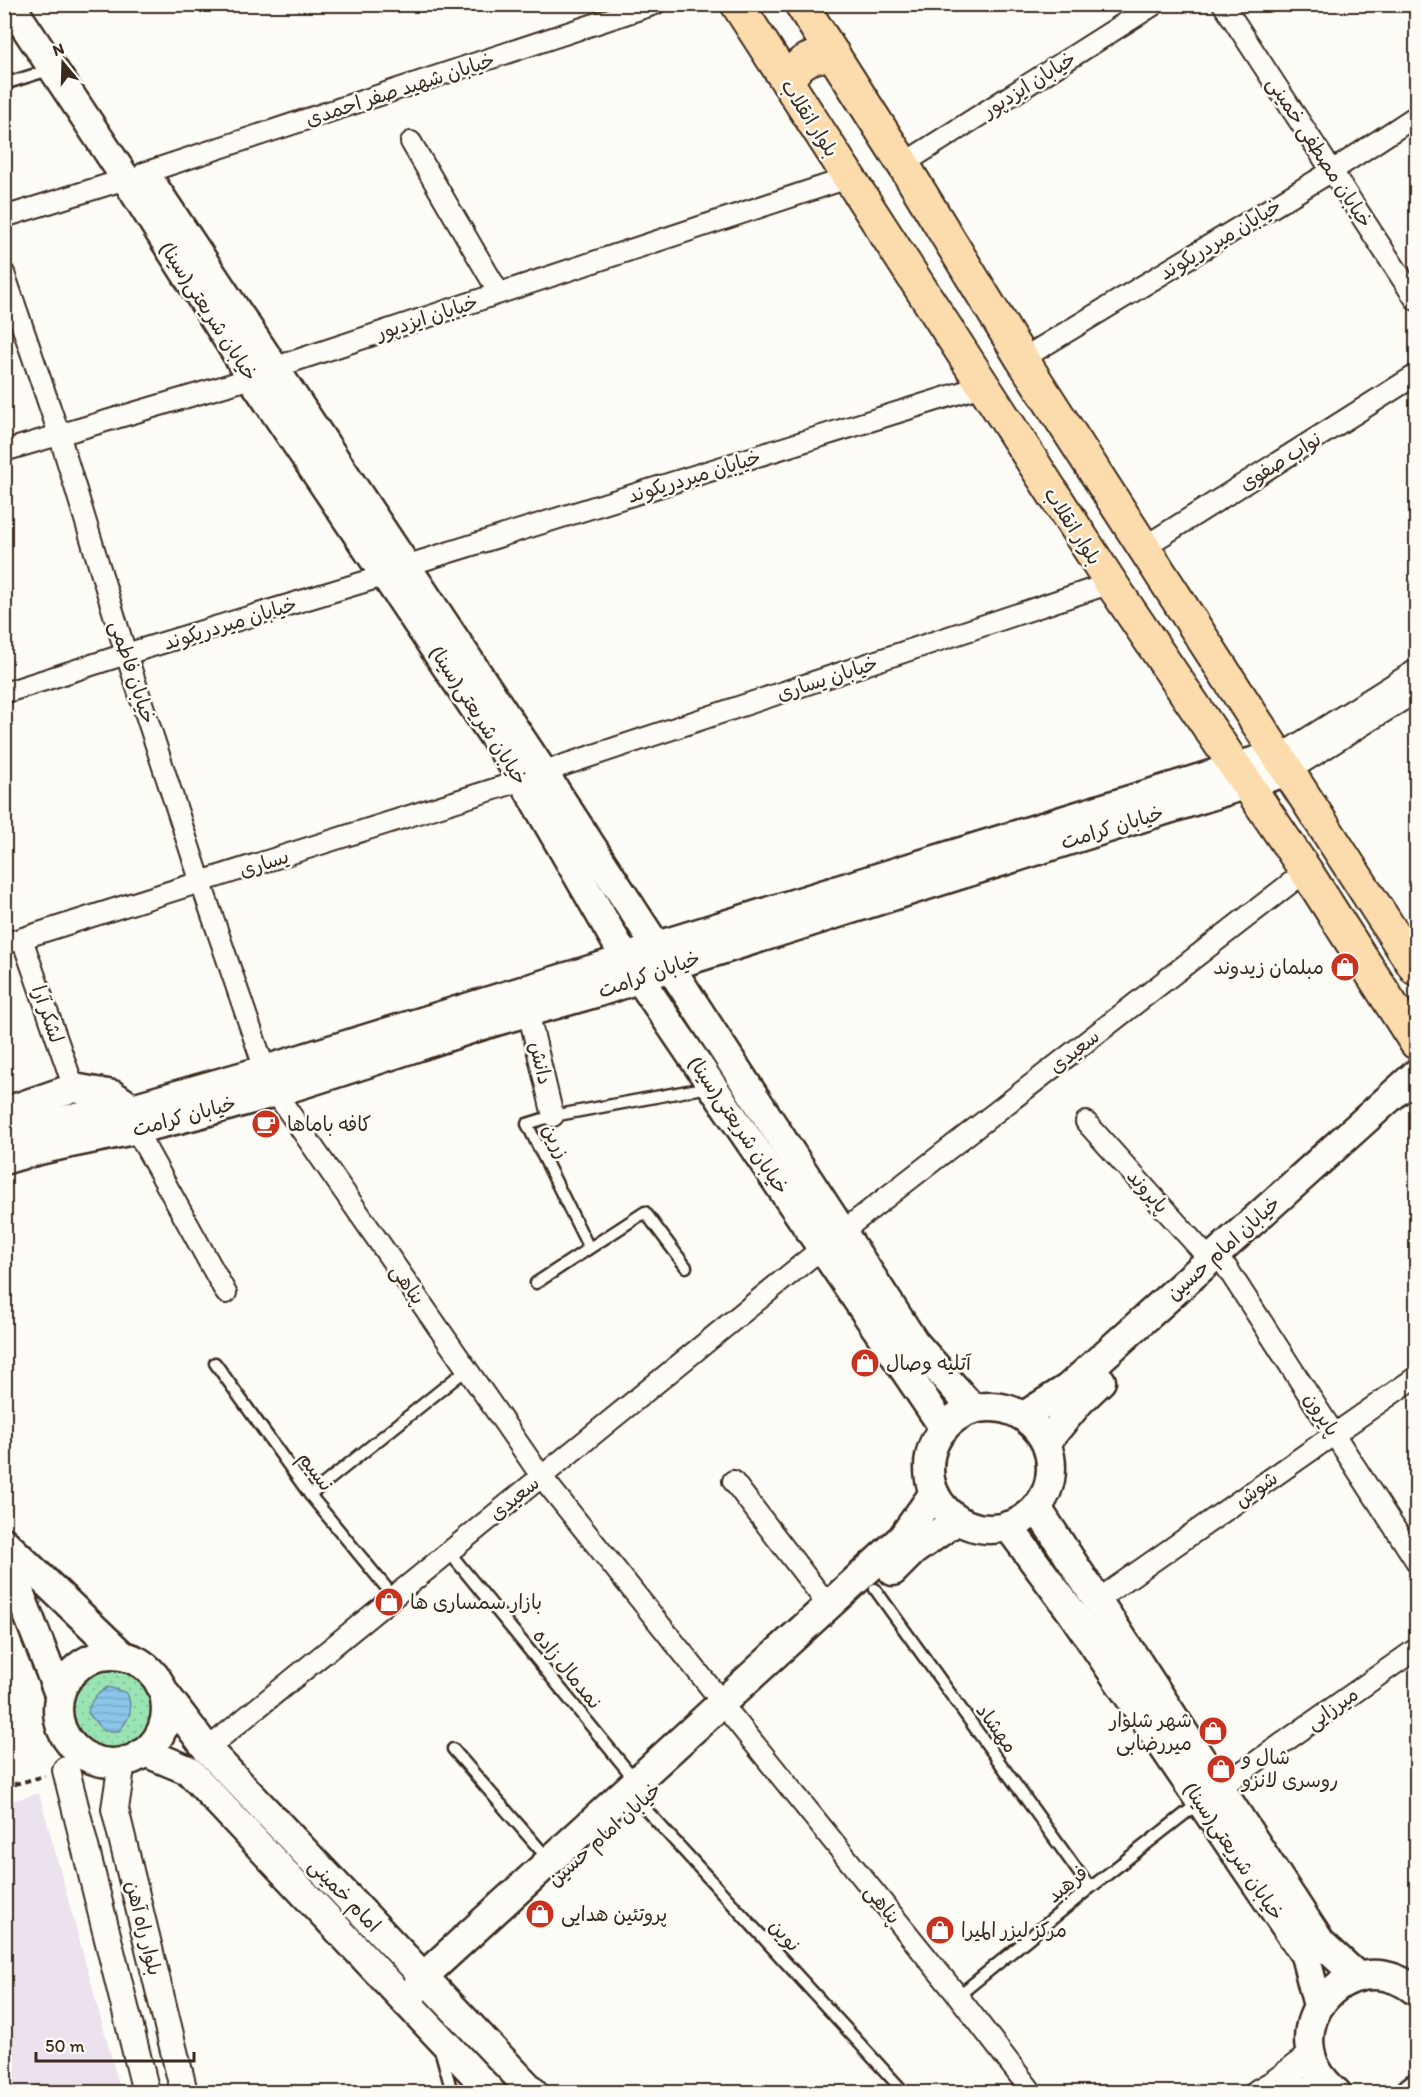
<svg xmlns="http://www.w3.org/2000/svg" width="1421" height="2097" font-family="Itim,'Playpen Sans Arabic',sans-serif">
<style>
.built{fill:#ece2ed}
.grass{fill:url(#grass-dots);stroke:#6a8769;stroke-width:1.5}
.water{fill:url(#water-rules);stroke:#6a8898;stroke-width:1.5}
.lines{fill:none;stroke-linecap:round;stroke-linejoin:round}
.service-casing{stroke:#3b2a1e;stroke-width:15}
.minor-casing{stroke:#3b2a1e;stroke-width:24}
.tertiary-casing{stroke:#3b2a1e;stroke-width:30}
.secondary-casing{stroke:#3b2a1e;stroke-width:33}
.primary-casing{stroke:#3b2a1e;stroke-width:36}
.path{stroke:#3b2a1e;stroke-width:4;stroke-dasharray:6 4.5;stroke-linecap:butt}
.service{stroke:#fdfcf7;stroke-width:10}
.minor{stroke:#fdfcf7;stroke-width:20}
.tertiary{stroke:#fdfcf7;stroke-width:26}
.secondary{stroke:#fdfcf7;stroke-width:28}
.primary{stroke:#fcdcac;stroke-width:32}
.labels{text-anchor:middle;stroke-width:5;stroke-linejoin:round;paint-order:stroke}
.street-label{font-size:20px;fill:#3b2a1e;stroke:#fdfcf7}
.poi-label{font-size:20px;fill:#3b2a1e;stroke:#fdfcf7;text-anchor:start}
</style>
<defs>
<pattern id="grass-dots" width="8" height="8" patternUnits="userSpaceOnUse" patternTransform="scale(1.5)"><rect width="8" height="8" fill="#9ae4b4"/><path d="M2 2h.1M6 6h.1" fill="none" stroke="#86c49a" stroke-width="1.8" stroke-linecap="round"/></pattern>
<pattern id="water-rules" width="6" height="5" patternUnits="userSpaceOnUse" patternTransform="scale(1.5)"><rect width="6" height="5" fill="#8ac6ea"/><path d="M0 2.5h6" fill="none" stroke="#78aac8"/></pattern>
</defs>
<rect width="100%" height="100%" fill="#fdfcf7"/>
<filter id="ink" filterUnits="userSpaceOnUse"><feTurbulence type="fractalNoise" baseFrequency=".0167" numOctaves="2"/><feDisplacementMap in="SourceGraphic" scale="12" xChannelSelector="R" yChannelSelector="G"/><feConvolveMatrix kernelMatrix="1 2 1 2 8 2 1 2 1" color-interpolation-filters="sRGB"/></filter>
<g filter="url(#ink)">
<polygon class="built" points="39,1793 121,2092 5,2092 5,1803"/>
<path class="grass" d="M100,1668C140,1668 160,1691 150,1730C139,1740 126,1754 110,1754C83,1754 63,1718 74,1694C80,1682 89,1676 100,1668Z"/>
<path class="water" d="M108,1687L127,1693C133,1710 131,1717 119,1731H103L88,1713C90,1699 97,1694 108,1687Z"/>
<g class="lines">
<g class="service-casing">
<g id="service">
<polyline points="4,84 52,69"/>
<polyline points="589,1248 527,1124 553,1116 709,1087"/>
<polyline points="536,1283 645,1212 686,1267"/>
<polyline points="215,1363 310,1495 394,1597"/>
<polyline points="310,1495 467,1369"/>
<polyline points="449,1552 636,1781"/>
<polyline points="875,1589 1090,1888"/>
<polyline points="453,1749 549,1860"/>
<polyline points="639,1802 904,2092"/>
<polyline points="958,1996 1090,1888 1200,1802"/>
<polyline points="440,2049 452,2092"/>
</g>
</g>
<g class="minor-casing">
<g id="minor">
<polyline points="1223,4 1416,300"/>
<polyline points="411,142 499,293"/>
<polyline points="903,164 1155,4"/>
<polyline points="144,173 655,4"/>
<polyline points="4,217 126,179"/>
<polyline points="4,273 59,434 126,654 201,883 265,1070"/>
<polyline points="1022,359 1332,171 1416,116"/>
<polyline points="4,451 252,378 273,368 848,178"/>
<polyline points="1144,547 1416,375"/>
<polyline points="405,566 982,386"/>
<polyline points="4,693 126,654 387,575"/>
<polyline points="1279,756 1416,670"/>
<polyline points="1289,771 1416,692"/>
<polyline points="543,772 1111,583"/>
<polyline points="22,939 74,1088"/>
<polyline points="4,944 523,780"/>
<polyline points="528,1011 553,1116"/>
<polyline points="275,1092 541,1476 722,1702"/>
<polyline points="1086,1122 1210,1260"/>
<polyline points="136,1130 226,1293"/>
<polyline points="843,1231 1306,871"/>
<polyline points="1227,1268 1416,1561"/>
<polyline points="733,1481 828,1605"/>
<polyline points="1096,1601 1416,1377"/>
<polyline points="732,1716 958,1996 1032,2092"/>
<polyline points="207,1749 822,1248"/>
<polyline points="1219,1788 1416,1649"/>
</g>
</g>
<g class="tertiary-casing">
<g id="tertiary">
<polyline points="122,1762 115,1809 184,2092"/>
<polyline points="66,1770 146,2092"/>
<polyline points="1259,2092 1275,2083 1311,2056"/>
<polyline points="1299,2092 1327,2085"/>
</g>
</g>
<g class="secondary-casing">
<g id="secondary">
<polyline points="10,4 126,179 252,378 523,780 626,959 944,1428"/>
<polyline points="148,178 543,772 914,1342 973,1409"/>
<polyline points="4,1112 74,1088 113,1095 132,1108"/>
<polyline points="4,1137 70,1119 132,1108 265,1070 626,959 657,946 1256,761"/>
<path d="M4,1160C48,1145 93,1140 137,1129C253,1103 366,1063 480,1026C543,1006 609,993 670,966L1289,771"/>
<circle cx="990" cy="1468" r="61"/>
<polyline points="1024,1416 1068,1388 1416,1074"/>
<polyline points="1046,1442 1080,1401 1101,1381"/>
<polyline points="1037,1508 1321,1943 1358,1977"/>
<polyline points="1008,1526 1073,1614 1305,1955 1318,2006"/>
<polyline points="4,1542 123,1656"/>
<polyline points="4,1553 59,1694"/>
<polyline points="893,1571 913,1551 957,1520"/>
<circle cx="112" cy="1709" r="54"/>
<polyline points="163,1691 207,1749 533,2092"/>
<polyline points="145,1752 188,1770 491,2092"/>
<polyline points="407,2003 423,1977 902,1538 934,1493"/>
<path d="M1336,2092C1266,2035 1347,1936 1416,1991"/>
<polyline points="1411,2092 1416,2088"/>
</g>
</g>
<g class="primary-casing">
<g id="primary">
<polyline points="737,4 1111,583 1306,871 1416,1043"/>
<polyline points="801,4 903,164 1022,359 1416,969"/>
<path d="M788,83C797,61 811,55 834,55"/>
</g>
</g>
<polyline class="path" points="4,1787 45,1776"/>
<use href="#service" class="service"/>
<use href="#minor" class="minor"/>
<use href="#tertiary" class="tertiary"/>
<use href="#secondary" class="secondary"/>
<use href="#primary" class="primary"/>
</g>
</g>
<defs>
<g id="shop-disc" transform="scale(1.5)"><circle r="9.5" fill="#c8321e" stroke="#fdfcf7"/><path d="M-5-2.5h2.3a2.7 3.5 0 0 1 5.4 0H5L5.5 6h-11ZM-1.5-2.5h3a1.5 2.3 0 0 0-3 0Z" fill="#fff"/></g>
<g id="cafe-disc" transform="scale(1.5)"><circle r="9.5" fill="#c8321e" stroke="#fdfcf7"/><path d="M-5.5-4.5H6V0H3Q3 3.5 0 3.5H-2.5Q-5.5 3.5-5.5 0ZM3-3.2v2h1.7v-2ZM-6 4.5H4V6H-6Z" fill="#fff"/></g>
</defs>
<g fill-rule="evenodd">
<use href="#shop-disc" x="1345" y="967"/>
<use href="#cafe-disc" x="266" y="1124"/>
<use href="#shop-disc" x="865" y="1363"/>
<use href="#shop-disc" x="389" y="1602"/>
<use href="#shop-disc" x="1213" y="1731"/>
<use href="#shop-disc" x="1221" y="1769"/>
<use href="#shop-disc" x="540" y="1914"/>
<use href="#shop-disc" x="940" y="1930"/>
</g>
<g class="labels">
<g class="street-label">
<text transform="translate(1029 84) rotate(-32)" y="7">خیابان ایزدپور</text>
<text transform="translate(400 89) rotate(-18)" y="7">خیابان شهید صفر احمدی</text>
<text transform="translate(810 118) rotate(57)" y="7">بلوار انقلاب</text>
<text transform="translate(1320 152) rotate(57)" y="7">خیابان مصطفی خمینی</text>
<text transform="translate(1220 239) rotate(-31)" y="7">خیابان میردریکوند</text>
<text transform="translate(209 311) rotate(57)" y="7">خیابان شریعتی(سینا)</text>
<text transform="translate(427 317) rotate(-18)" y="7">خیابان ایزدپور</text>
<text transform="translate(1280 461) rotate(-32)" y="7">نواب صفوی</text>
<text transform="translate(694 476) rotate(-17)" y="7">خیابان میردریکوند</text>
<text transform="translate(1073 526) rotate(57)" y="7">بلوار انقلاب</text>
<text transform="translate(230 623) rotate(-17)" y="7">خیابان میردریکوند</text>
<text transform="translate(133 672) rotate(72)" y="7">خیابان فاطمی</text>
<text transform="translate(827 678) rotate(-18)" y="7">خیابان یساری</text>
<text transform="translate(479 715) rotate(57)" y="7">خیابان شریعتی(سینا)</text>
<text transform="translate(1112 827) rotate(-17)" y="7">خیابان کرامت</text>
<text transform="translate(264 863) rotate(-18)" y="7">یساری</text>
<text transform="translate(649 974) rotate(-19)" y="7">خیابان کرامت</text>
<text transform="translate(48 1014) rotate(71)" y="7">لشکر آرا</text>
<text transform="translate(1074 1051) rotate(-38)" y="7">سعیدی</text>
<text transform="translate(541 1063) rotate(77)" y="7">دانش</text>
<text transform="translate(184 1116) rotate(-15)" y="7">خیابان کرامت</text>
<text transform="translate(739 1125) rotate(56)" y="7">خیابان شریعتی(سینا)</text>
<text transform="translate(556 1141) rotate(63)" y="7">زرین</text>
<text transform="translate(1148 1191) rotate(48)" y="7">پایروند</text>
<text transform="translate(1223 1248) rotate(-42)" y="7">خیابان امام حسین</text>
<text transform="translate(408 1284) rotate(55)" y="7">پناهی</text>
<text transform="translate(1322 1414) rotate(57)" y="7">پایرون</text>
<text transform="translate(316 1471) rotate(53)" y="7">نسیم</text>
<text transform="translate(1256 1489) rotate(-35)" y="7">شوش</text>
<text transform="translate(514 1498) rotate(-39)" y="7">سعیدی</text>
<text transform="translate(568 1669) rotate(51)" y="7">نمدمال زاده</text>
<text transform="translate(1332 1708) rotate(-35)" y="7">میرزایی</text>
<text transform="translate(997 1728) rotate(54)" y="7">مهشاد</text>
<text transform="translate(604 1834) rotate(-42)" y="7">خیابان امام حسین</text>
<text transform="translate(1234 1851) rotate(56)" y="7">خیابان شریعتی(سینا)</text>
<text transform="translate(1067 1884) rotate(-39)" y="7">فرهبد</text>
<text transform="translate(345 1895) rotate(46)" y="7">امام خمینی</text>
<text transform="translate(883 1904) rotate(51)" y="7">پناهی</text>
<text transform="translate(144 1928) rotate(76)" y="7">بلوار راه آهن</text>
<text transform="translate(785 1935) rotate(48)" y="7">نوین</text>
</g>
<g class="poi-label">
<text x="1324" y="974" text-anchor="end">مبلمان زیدوند</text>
<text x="287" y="1131">کافه باماها</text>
<text x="886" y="1370">آتلیه وصال</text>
<text x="410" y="1609">بازار سمساری ها</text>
<text x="1192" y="1727" text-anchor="end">شهر شلوار<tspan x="1192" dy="23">میررضابی</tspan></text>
<text x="1242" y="1764">شال و<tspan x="1242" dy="23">روسری لانزو</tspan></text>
<text x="561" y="1921">پروتئین هدایی</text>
<text x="961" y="1937">مرکز لیزر المیرا</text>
</g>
</g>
<rect width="1421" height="2097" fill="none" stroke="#fdfcf7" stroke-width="24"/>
<rect x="12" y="12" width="1397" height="2073" fill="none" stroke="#3b2a1e" stroke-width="2" filter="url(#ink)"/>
<g transform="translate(63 63) rotate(341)" stroke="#fdfcf7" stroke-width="4.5" paint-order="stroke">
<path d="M0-4.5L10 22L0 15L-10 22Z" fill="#3b2a1e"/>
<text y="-9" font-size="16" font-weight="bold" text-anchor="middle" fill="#3b2a1e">N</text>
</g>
<path d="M36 2052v9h158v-9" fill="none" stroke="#3b2a1e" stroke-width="3"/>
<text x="45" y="2052" font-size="18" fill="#3b2a1e" stroke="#fdfcf7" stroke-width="4.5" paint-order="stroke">50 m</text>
</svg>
